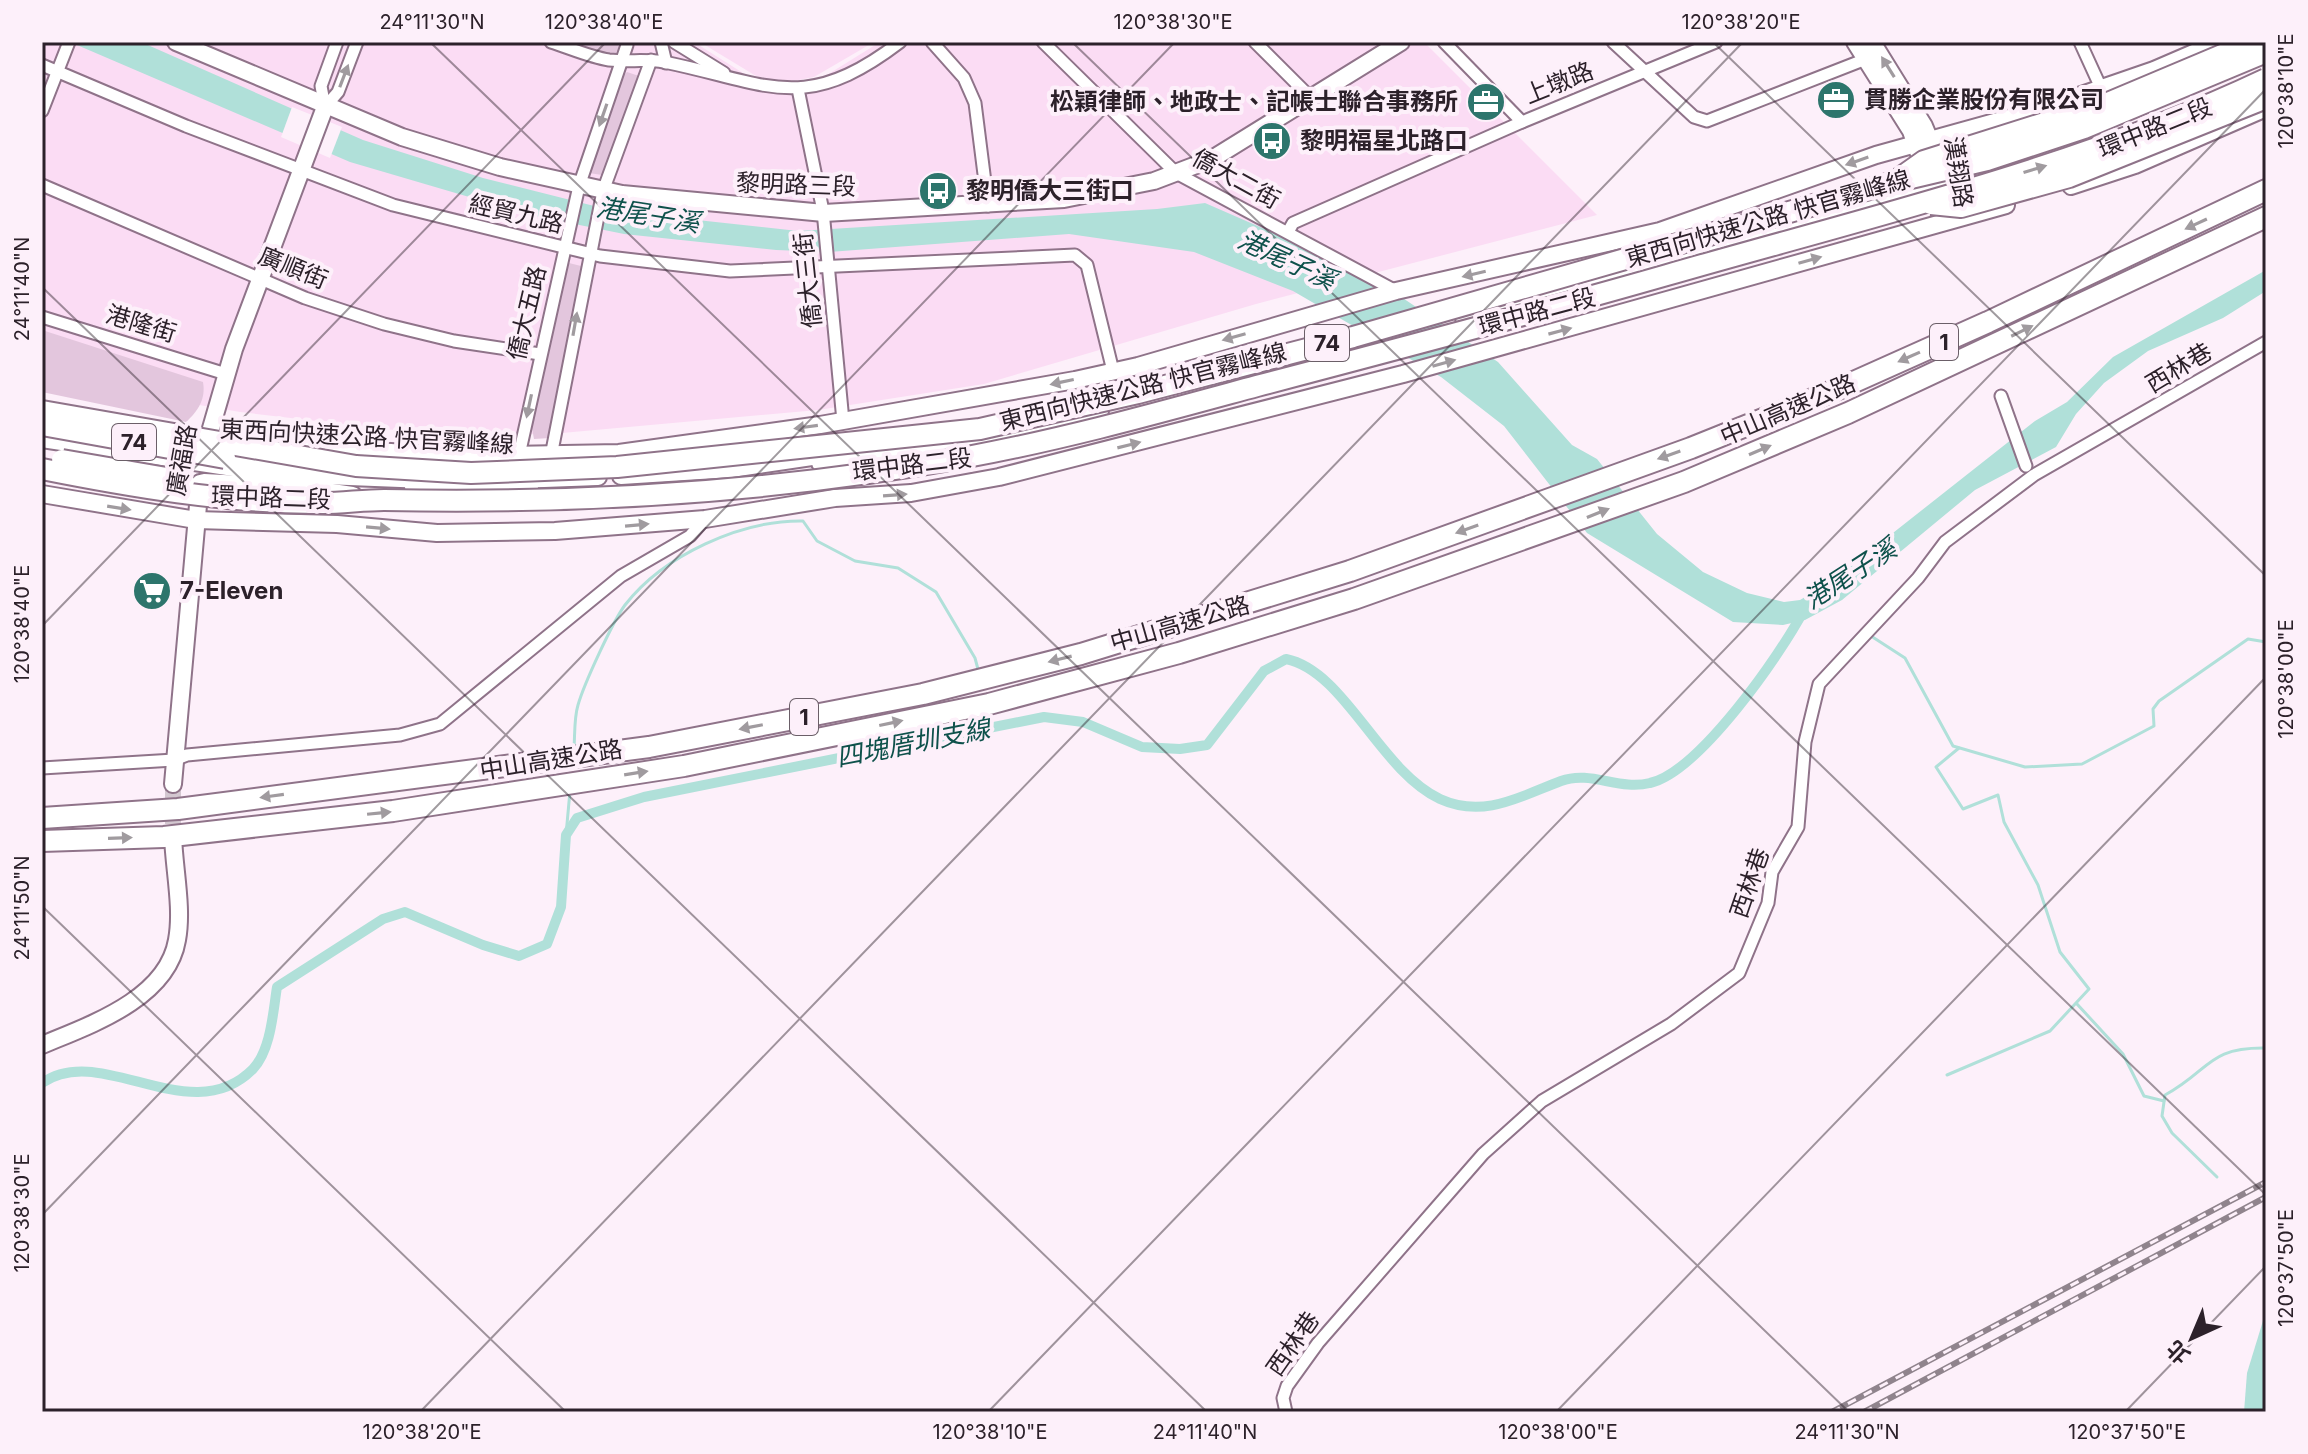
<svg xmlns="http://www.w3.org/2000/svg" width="2308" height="1454" font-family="Inter,'Noto Sans TC',sans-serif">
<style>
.built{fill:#fbdcf4}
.green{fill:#e3c6dd}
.water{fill:#b0e0d9}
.pier{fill:#fdf0fa}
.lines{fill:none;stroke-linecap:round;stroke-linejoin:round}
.stream{stroke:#b0e0d9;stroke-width:3}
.canal{stroke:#b0e0d9;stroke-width:10}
.secondary-tunnel{stroke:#d3c7d0;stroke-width:16;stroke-dasharray:16 8;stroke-linecap:butt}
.street-casing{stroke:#8f7389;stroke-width:15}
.secondary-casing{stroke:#8f7389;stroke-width:20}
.highway-casing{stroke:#8f7389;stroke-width:24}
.street{stroke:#fff;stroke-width:11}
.secondary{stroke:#fff;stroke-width:16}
.highway{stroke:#fff;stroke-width:20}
.rail-casing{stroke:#90848d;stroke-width:6}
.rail{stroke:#fdf0fa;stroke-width:3;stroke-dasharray:9;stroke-linecap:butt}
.highway-bridge-casing{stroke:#8f7389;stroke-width:24;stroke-linecap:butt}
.highway-bridge{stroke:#fff;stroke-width:20}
.oneway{fill:#a09b9f}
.ticks{fill:none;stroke:#2c212a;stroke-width:2;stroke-opacity:0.45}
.labels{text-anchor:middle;stroke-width:8;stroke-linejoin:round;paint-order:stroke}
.shield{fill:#fdf0fa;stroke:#6b5f68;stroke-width:2}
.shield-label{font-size:22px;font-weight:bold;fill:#2c212a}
.street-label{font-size:24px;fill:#2c212a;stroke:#fdf0fa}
.poi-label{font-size:24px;font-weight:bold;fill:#2c212a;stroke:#fdf0fa;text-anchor:start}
.water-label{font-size:26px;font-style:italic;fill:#0e514b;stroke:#fdf0fa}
.neatline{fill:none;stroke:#2c212a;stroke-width:3}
.ticks-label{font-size:20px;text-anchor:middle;fill:#2c212a}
</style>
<rect width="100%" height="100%" fill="#fdf0fa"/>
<g class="built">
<polygon points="42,42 694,42 754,80 783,89 814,83 880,42 1424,42 1597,215 1256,304 984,384 818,410 562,433 454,437 240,412 42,378"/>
<polygon points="700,42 874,42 814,77 784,83 756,76"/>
</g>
<g class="green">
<polygon points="566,42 615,42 619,46 614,57"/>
<polygon points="627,72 639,76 640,85 607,170 602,175 589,173 588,166 621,78"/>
<polygon points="569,263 581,266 582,273 550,438 534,439 532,428"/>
<path d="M42,330L203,382C206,399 198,411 186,422L42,392Z"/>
</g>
<g class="water">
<polygon points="70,42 141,42 363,140 483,178 614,211 798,231 1157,209 1205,203 1367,274 1498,362 1572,445 1597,459 1657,534 1703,572 1747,593 1784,602 1800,600 1832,581 2035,421 2067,402 2113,357 2266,270 2266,291 2223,318 2148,351 2104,383 2076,414 2056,447 1975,490 1842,600 1805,620 1783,625 1733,622 1587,533 1504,426 1441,377 1293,291 1194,252 1069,234 829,252 776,250 624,234 530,215 350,162"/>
<polygon points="2266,1311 2266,1412 2244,1412 2247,1373"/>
</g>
<polygon class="pier" points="292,107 342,127 330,158 281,137"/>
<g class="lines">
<g class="stream">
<polyline points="1871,636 1905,658 1953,746 2025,767 2082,764 2154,726 2153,709 2159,701 2248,639 2266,642"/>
<polyline points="988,711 992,728"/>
<path d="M574,748C575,734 574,718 578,705C584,684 613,621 625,605C664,555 741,520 803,521L817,541L855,561L898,568L936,592L975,658L979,673"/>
<polyline points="566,835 570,791"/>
<polyline points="2077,1004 2123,1054 2144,1096 2164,1101"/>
<polyline points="1947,1075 2050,1031 2089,989 2060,952 2038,885 2004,822 1998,795 1963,809 1936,767 1959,748"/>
<path d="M2217,1177L2172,1133L2162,1116L2165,1095C2211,1070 2207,1047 2266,1048"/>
</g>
<path class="canal" d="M42,1083C102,1041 191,1132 253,1069C271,1050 273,1012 277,987L383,919L405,912L483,945L519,956L547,944L561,907L566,835L577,818L644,797L1044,717L1083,722L1142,747L1180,749L1207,745L1264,671L1286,659C1345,671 1379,770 1440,799C1484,819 1521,796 1561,781C1591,770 1619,791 1650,783C1699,772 1781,654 1804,610"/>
<polyline class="secondary-tunnel" points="173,784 173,836"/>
<g class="street-casing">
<g id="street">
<path d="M551,42C570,48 590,57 609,60C628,62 646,59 664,62C768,83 803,116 900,42"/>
<polyline points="661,42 666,63"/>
<polyline points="674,42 724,73"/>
<polyline points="932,42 964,78 975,103 988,206"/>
<polyline points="1043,42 1176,173 1396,291"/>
<polyline points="1255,42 1311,98"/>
<polyline points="1444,42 1522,122 1716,42"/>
<polyline points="1613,42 1694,117 1707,121 1866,59"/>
<polyline points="2080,42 2101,88"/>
<polyline points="42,65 186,126 393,205 600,256 730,271 1075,255 1087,265 1113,371"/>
<polyline points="798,89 823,211 843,421"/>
<polyline points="325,107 338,92 357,42"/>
<polyline points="325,107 321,86 337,42"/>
<polyline points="42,111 69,42"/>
<polyline points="42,185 305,298 384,324 454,341 540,354"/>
<polyline points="1288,232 1293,223 1522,122"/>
<polyline points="42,317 226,374"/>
<polyline points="2001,396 2026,466"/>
<polyline points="519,455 579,186 627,45"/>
<polyline points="551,456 603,191 651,60"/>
<polyline points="42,768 174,760 187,755 400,735 440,724 621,576 690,536 705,519"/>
<polyline points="1286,1412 1283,1398 1287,1386 1318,1343 1483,1154 1542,1101 1671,1024 1739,973 1768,903 1772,872 1798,827 1805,742 1819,684 1918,578 1945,542 2034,475 2266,342"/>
</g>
</g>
<g class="secondary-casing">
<g id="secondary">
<polyline points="176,42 402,137 500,167 622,194 824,213 1064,199 1154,181 1212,159 1401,42"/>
<polyline points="1855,42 1911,131 1919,154"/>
<polyline points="1872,42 1924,126 1934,150"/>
<polyline points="2071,186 2135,165 2266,108"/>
<polyline points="1836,215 1958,175"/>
<polyline points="1463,316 1732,244 1844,206"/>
<polyline points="1254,377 1351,351"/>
<polyline points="42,439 273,474 426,480"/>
<polyline points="290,445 448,456 619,453 820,425 1075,380 1138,366 1396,291 1660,231 1876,155 2038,110 2154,70 2219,42"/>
<polyline points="895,447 960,444 1100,411"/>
<polyline points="205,449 234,349 325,107"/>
<polyline points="820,463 908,454"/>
<polyline points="621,476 731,469 832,454"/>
<polyline points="517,480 598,477"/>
<polyline points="413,487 530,488"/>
<polyline points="42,494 196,520 337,524 437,533 555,531 705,519 835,498 911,493 999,477 1403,374 2006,205"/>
<polyline points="173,784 200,483"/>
<path d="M42,1045C90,1025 167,999 177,940C183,908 174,869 173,836"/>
</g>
</g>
<g class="highway-casing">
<g id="highway">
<polyline points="225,458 296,463"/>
<polyline points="204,484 297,489 352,497"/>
<polyline points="42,818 178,809 649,747 923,694 1081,654 1350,571 1691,448 1845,386 1988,322 2266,190"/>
<polyline points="42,841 164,837 393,811 684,766 989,704 1179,653 1354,599 1684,482 1848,413 2266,217"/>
</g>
</g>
<use href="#street" class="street"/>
<use href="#secondary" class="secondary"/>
<use href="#highway" class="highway"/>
<g class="rail-casing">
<g id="rail">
<polyline points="1832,1412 2266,1182"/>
<polyline points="1864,1412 2266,1197"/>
</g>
</g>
<use href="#rail" class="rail"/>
<g class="highway-bridge-casing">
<g id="highway-bridge">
<polyline points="1900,178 1924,161 2108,103 2253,42"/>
<polyline points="1931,204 1961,207 2069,177 2266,98"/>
<polyline points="42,411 356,466 471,473 617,467 980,429 1138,393 1353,337 1894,182 1987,160 2084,128 2266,52"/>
<polyline points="42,425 225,458"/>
<polyline points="62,460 184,481"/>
<path d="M42,469C132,487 223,502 315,503C338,504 361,500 384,500C580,504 773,493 967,457C1065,439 1161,412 1257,386C1394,350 1531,314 1667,275C1868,217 2076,169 2266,79"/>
</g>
</g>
<use href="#highway-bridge" class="highway-bridge"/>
</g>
<defs><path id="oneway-solid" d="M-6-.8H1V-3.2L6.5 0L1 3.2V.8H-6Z" transform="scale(2)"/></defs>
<g class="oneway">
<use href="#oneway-solid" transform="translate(1888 67) rotate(-122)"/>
<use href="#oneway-solid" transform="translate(344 76) rotate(-69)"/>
<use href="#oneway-solid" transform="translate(603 115) rotate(109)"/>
<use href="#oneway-solid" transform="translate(1857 161) rotate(161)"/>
<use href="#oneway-solid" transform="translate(2035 169) rotate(-17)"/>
<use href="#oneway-solid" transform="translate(2196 224) rotate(155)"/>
<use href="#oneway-solid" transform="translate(1810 260) rotate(-16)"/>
<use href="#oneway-solid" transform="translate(1474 274) rotate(167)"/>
<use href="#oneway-solid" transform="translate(575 324) rotate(-80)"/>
<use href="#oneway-solid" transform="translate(1560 331) rotate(-15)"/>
<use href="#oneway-solid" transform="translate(2022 331) rotate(-26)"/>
<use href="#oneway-solid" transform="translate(1234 337) rotate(164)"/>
<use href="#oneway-solid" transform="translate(1909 357) rotate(156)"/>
<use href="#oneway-solid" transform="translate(1444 363) rotate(-16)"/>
<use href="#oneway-solid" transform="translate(1062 382) rotate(168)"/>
<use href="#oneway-solid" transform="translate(529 406) rotate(102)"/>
<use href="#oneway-solid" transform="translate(806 427) rotate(172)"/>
<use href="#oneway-solid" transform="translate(1129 445) rotate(-14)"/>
<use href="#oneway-solid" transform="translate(1760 450) rotate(-23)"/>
<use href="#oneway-solid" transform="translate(1669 455) rotate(161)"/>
<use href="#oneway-solid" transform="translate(895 495) rotate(-4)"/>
<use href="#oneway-solid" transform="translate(119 508) rotate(9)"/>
<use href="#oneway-solid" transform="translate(1598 513) rotate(-22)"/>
<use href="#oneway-solid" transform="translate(637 525) rotate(-5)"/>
<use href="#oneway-solid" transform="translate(378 528) rotate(5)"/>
<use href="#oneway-solid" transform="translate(1467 529) rotate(160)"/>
<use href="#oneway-solid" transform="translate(1060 659) rotate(166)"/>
<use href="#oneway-solid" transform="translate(891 723) rotate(-12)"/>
<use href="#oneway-solid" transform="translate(751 727) rotate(169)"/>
<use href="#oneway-solid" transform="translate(636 773) rotate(-9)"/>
<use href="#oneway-solid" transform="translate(272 796) rotate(172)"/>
<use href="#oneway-solid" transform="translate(379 813) rotate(-6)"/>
<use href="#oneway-solid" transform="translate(120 838) rotate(-2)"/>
</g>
<path class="ticks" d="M430,42L1849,1412M1072,42L2266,1195M1713,42L2266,576M42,287L1207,1412M42,626L606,42M42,906L566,1412M42,1215L1175,42M420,1412L1743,42M988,1412L2266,89M1556,1412L2266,677M2125,1412L2266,1266"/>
<defs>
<g id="office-disc" transform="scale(2)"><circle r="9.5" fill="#2d756c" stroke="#fdf0fa"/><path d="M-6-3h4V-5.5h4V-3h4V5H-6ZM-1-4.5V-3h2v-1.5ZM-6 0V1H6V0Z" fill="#fff"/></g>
<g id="bus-disc" transform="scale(2)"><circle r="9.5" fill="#2d756c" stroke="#fdf0fa"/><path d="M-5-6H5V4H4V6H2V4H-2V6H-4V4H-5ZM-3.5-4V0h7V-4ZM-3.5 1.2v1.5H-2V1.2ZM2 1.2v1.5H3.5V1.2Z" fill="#fff"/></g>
<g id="supermarket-disc" transform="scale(2)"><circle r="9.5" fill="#2d756c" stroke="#fdf0fa"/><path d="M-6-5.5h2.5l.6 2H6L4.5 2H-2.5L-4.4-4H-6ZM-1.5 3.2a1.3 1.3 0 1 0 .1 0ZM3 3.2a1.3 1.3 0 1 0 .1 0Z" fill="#fff"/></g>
</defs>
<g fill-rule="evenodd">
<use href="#office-disc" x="1836" y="100"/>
<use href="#office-disc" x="1486" y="102"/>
<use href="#bus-disc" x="1272" y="141"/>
<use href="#bus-disc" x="938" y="191"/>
<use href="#supermarket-disc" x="152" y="591"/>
</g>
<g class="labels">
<g class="shield">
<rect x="1930" y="324" width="28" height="36" rx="6"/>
<rect x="1305" y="325" width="44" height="36" rx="6"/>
<rect x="112" y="424" width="44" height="36" rx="6"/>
<rect x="790" y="699" width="28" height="36" rx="6"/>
</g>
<g class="shield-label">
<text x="1944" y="350">1</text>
<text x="1327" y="351">74</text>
<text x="134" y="450">74</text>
<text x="804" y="725">1</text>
</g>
<g class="street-label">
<text transform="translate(1559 83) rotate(-22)" y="8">上墩路</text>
<text transform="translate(2155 128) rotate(-22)" y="8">環中路二段</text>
<text transform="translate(1958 172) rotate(81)" y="8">漢翔路</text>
<text transform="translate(1236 179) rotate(29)" y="8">僑大二街</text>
<text transform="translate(796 185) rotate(2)" y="8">黎明路三段</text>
<text transform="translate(516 214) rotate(13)" y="8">經貿九路</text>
<text transform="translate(1768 219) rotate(-16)" y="8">東西向快速公路 快官霧峰線</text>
<text transform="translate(293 268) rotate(22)" y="8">廣順街</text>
<text transform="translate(808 280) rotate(-96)" y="8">僑大三街</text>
<text transform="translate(1537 312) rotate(-15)" y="8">環中路二段</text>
<text transform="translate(527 313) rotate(-77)" y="8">僑大五路</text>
<text transform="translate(141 324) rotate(17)" y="8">港隆街</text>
<text transform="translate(2179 368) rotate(-31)" y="8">西林巷</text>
<text transform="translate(1143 387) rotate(-14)" y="8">東西向快速公路 快官霧峰線</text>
<text transform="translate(1788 410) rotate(-23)" y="8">中山高速公路</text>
<text transform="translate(367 437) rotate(3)" y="8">東西向快速公路 快官霧峰線</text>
<text transform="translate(182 460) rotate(-80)" y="8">廣福路</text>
<text transform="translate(912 465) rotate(-7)" y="8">環中路二段</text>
<text transform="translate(271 498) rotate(2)" y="8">環中路二段</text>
<text transform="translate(1180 624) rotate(-16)" y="8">中山高速公路</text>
<text transform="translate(551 760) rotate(-9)" y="8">中山高速公路</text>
<text transform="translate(1750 883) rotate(-71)" y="8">西林巷</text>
<text transform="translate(1293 1344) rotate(-55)" y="8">西林巷</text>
</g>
<g class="poi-label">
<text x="1864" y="108">貫勝企業股份有限公司</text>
<text x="1458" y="110" text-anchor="end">松穎律師、地政士、記帳士聯合事務所</text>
<text x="1300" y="149">黎明福星北路口</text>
<text x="966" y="199">黎明僑大三街口</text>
<text x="180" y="599">7-Eleven</text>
</g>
<g class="water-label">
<text transform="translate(648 215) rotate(9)" y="9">港尾子溪</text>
<text transform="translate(1287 260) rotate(25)" y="9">港尾子溪</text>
<text transform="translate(1850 574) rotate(-33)" y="9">港尾子溪</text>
<text transform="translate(913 743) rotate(-11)" y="9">四塊厝圳支線</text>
</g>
</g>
<rect width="2308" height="1454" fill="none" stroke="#fdf0fa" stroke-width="88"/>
<g transform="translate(2192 1338) rotate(224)" stroke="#fdf0fa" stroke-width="6" paint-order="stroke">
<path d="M0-6L14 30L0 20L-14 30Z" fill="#2c212a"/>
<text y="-12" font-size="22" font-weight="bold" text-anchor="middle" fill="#2c212a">北</text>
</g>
<rect x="44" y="44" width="2220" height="1366" class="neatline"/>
<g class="ticks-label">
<text x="432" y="29">24°11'30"N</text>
<text x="604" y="29">120°38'40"E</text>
<text x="1173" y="29">120°38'30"E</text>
<text x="1741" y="29">120°38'20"E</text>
<text transform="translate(2286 91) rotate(-90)" y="7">120°38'10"E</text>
<text transform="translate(22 289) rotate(-90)" y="7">24°11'40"N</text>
<text transform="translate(22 624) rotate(-90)" y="7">120°38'40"E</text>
<text transform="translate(2286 679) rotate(-90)" y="7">120°38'00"E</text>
<text transform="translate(22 908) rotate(-90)" y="7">24°11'50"N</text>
<text transform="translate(22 1213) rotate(-90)" y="7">120°38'30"E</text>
<text transform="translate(2286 1268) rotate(-90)" y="7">120°37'50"E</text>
<text x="422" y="1439">120°38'20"E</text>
<text x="990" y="1439">120°38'10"E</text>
<text x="1205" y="1439">24°11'40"N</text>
<text x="1558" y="1439">120°38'00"E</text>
<text x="1847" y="1439">24°11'30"N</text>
<text x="2127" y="1439">120°37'50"E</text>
</g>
</svg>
